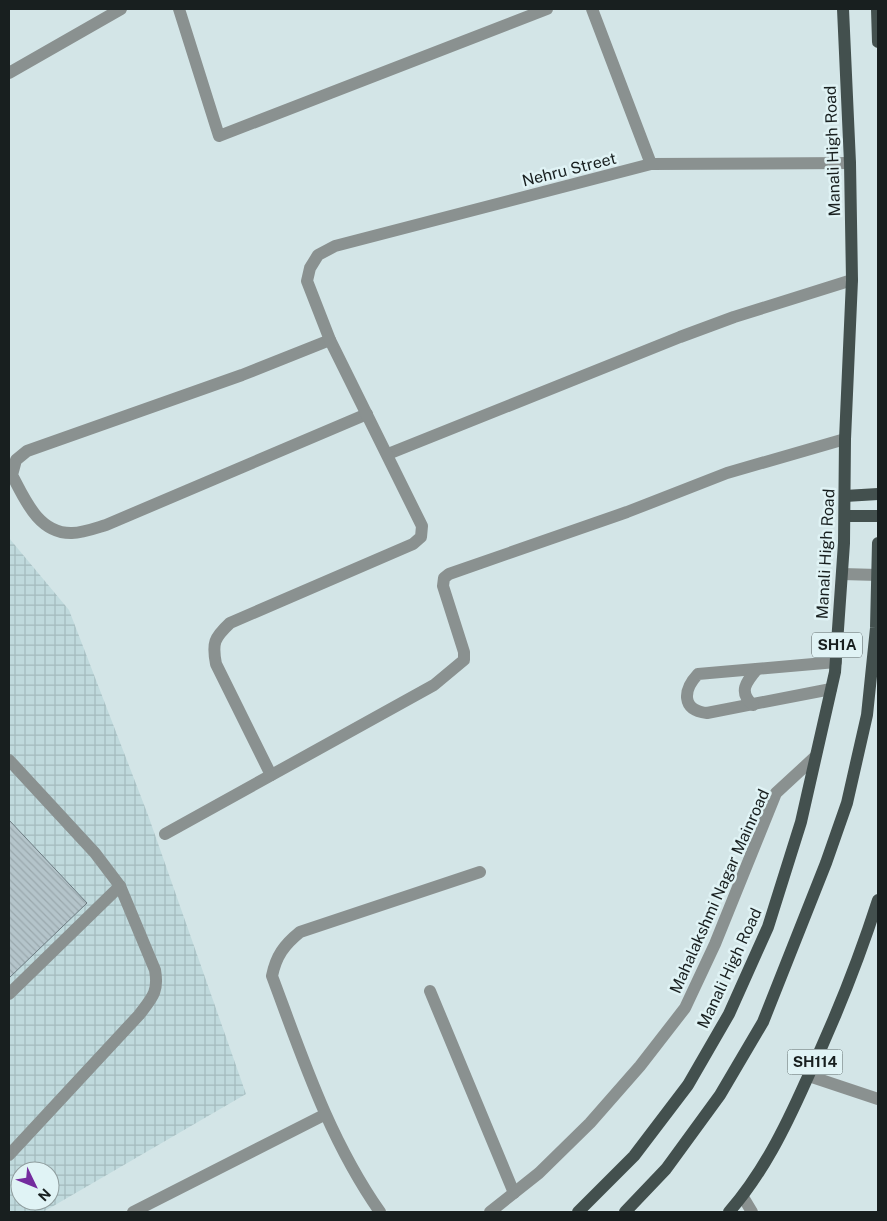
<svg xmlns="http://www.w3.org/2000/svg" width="887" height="1221" font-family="'Public Sans',sans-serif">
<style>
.industrial{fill:url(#industrial-grid);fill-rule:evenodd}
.building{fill:url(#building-back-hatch);stroke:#6d7c82}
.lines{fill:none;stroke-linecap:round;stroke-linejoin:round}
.minor{stroke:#8a9190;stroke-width:12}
.major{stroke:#43504e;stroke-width:12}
.labels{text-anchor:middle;stroke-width:5;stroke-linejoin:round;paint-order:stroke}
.shield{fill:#e0f3f5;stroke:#545f5f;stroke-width:1}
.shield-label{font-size:15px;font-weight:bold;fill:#181f1f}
.street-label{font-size:16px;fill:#181f1f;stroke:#e0f3f5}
</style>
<defs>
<pattern id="industrial-grid" width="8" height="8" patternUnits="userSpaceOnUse" patternTransform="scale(1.25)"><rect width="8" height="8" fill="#c0dadd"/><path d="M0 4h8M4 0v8" fill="none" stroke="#a4bbbd"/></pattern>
<pattern id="building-back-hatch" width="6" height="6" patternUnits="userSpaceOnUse" patternTransform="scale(1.25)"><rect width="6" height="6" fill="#b4c4ca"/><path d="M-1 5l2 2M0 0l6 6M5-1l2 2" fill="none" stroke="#9aa8ad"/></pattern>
</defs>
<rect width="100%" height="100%" fill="#d3e5e7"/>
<path class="industrial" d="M9,538L69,610L148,815L246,1094L43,1212H9ZM20,1171H50V1201H20Z"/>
<polygon class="building" points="9,820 87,903 9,978"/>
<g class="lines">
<g class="minor">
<polyline points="179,9 219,136 547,9"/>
<polyline points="592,9 651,164"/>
<polyline points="9,73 121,9"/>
<path d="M330,340L242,375L27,451L16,460L12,475C25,500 39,534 72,533C83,533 96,528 106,525L367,414"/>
<polyline points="388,454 680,337 734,317 852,280"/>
<polyline points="842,574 878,575"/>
<path d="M831,689L707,713C681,710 683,690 698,674L836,662"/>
<path d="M753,705C738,692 746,682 757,669"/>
<path d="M9,760L95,853L120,886L155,970C159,992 152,998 139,1015L9,1155"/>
<path d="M271,775L216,664C212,643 214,638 230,623L413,544L421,537L422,526L330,340L307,281L310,268L318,255L335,246L651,164L850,163"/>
<polyline points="165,834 434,685 464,660 464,652 443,586 444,578 449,574 627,512 727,473 845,439"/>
<polyline points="430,991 514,1193"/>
<polyline points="9,994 120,886"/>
<polyline points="809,1076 878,1099"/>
<polyline points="743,1197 752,1212"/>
<polyline points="133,1212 324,1115"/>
<path d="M380,1212C329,1139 303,1059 272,976C276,956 284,945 300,932L480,872"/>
<polyline points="490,1212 539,1173 590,1123 640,1066 685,1008 715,944 776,793 815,757"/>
</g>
<g class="major">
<polyline points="877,9 878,42"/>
<polyline points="845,496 878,494"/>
<polyline points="845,516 878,516"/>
<polyline points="578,1212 634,1156 688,1085 729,1014 768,927 801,822 835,672 844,543 845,439 852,280 850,163 843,9"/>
<polyline points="625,1212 666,1169 720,1095 763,1022 826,863 847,803 867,715 876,628 878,543"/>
<path d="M729,1212C763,1173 785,1128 806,1081C834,1022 858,962 878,900"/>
</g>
</g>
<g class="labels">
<g class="shield">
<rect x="812" y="632.5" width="50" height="25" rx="4"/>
<rect x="787.5" y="1049.5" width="55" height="25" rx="4"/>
</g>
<g class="shield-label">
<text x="837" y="650">SH1A</text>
<text x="815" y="1067">SH114</text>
</g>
<g class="street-label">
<text transform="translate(832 151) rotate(-92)" y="6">Manali High Road</text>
<text transform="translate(569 169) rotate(-14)" y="6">Nehru Street</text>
<text transform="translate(825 554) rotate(-87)" y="6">Manali High Road</text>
<text transform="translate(719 891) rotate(-66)" y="6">Mahalakshmi Nagar Mainroad</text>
<text transform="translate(729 968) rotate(-65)" y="6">Manali High Road</text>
</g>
</g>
<rect width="887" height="1221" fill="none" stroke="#181f1f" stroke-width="20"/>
<g transform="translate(35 1186) rotate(133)"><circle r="24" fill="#e0f3f5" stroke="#909e9f"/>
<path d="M0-4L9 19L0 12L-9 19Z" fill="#742b9e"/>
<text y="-8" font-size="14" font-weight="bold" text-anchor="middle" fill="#181f1f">N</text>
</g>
</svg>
